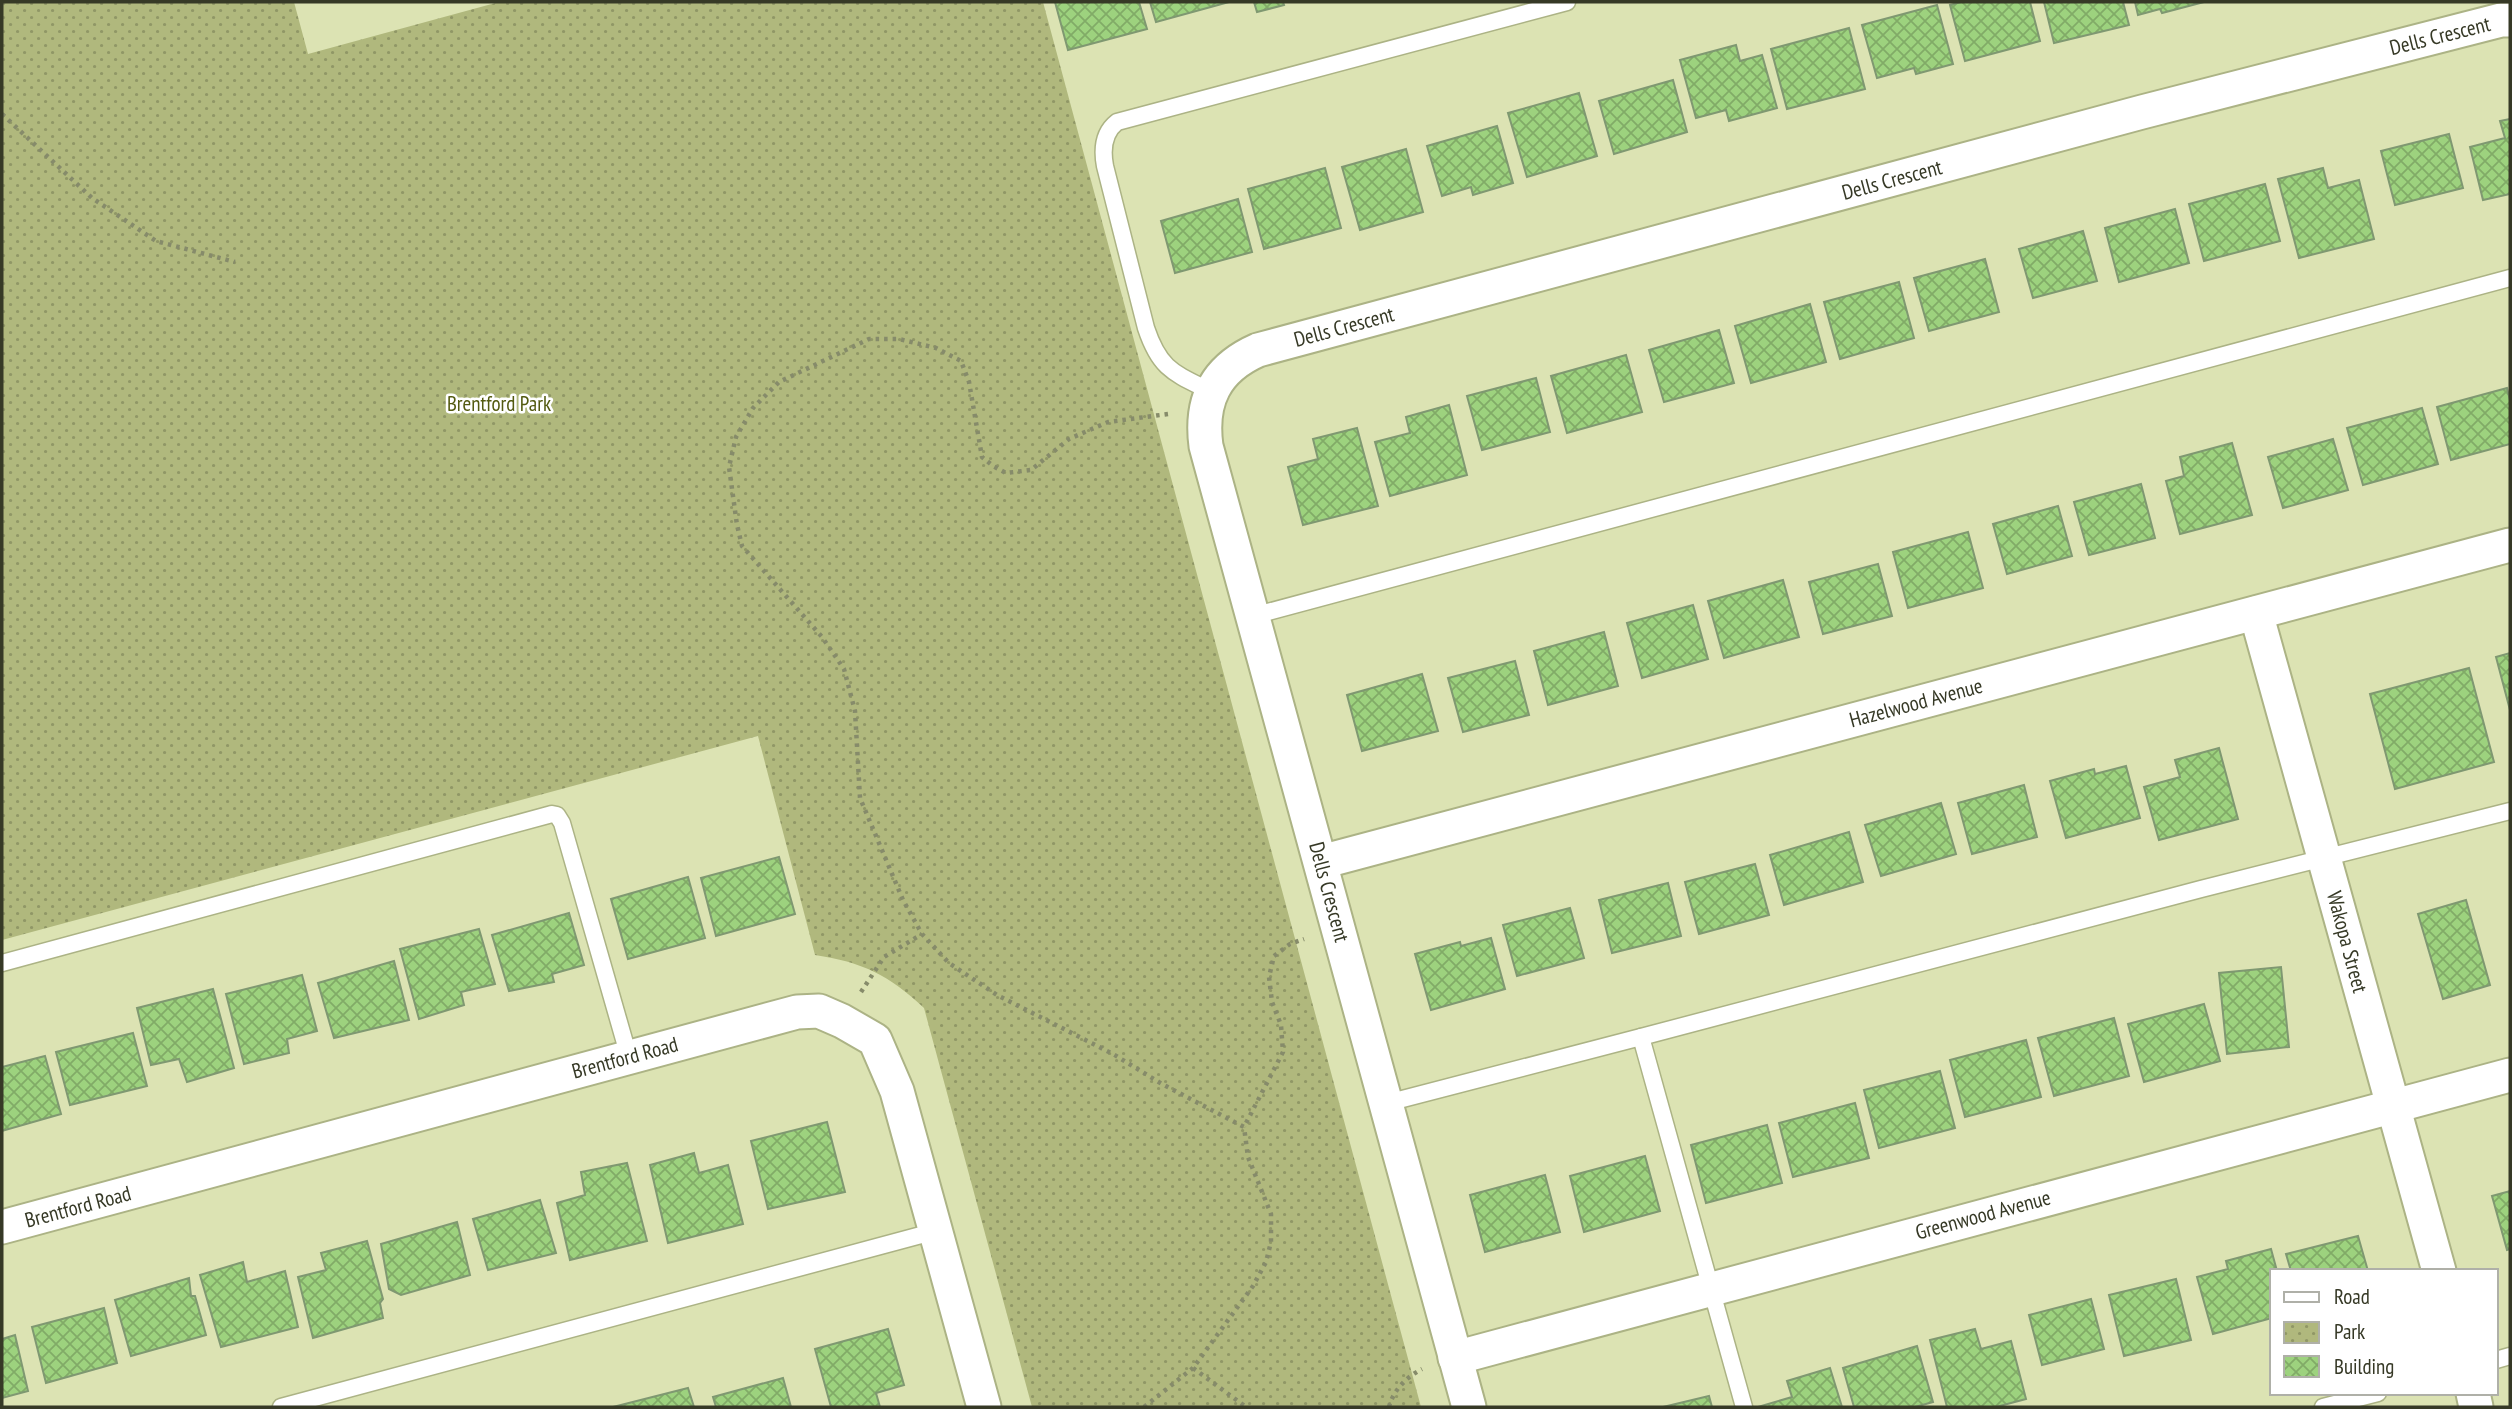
<svg xmlns="http://www.w3.org/2000/svg" width="2512" height="1409" font-family="'PT Sans Narrow',sans-serif">
<style>
.park{fill:url(#park-dots)}
.building{fill:url(#building-cross-hatch);stroke:#7f9871;stroke-width:2}
.lines{fill:none;stroke-linecap:round;stroke-linejoin:round}
.lane-casing{stroke:#acb385;stroke-width:19}
.street-casing{stroke:#acb385;stroke-width:37}
.path{stroke:#868b6a;stroke-width:4.5;stroke-dasharray:3.5 5;stroke-linecap:butt}
.lane{stroke:#fff;stroke-width:16}
.street{stroke:#fff;stroke-width:33}
.labels{text-anchor:middle;stroke-width:5;stroke-linejoin:round;paint-order:stroke}
.street-label{font-size:21px;fill:#363926;stroke:#fff}
.park-label{font-size:21px;fill:#535a10;stroke:#fff}
</style>
<defs>
<pattern id="park-dots" width="8" height="8" patternUnits="userSpaceOnUse" patternTransform="scale(1.75)"><rect width="8" height="8" fill="#b0b87d"/><path d="M2 2h.1M6 6h.1" fill="none" stroke="#909766" stroke-width="1.8" stroke-linecap="round"/></pattern>
<pattern id="building-cross-hatch" width="8" height="8" patternUnits="userSpaceOnUse" patternTransform="scale(1.75)"><rect width="8" height="8" fill="#9dd27e"/><path d="M0 0l8 8M0 8l8-8" fill="none" stroke="#81ab67"/></pattern>
</defs>
<rect width="100%" height="100%" fill="#dce3b3"/>
<path class="park" d="M2,2H294L308,54L499,2H1043L1421,1407H1032L924,1008C889,975 862,962 815,955L758,736L2,940Z"/>
<g class="building">
<polygon points="1055,2 1139,2 1147,29 1068,50"/>
<polygon points="1150,2 1229,2 1156,22"/>
<polygon points="1254,2 1283,2 1284,5 1257,12"/>
<polygon points="1961,2 2030,2 2040,41 1965,61 1950,5"/>
<polygon points="2044,2 2123,2 2129,25 2054,43"/>
<polygon points="2135,2 2204,2 2162,13 2160,9 2138,15"/>
<polygon points="1937,5 1953,64 1916,74 1914,68 1877,78 1862,25"/>
<polygon points="1849,28 1865,89 1787,109 1771,49"/>
<polygon points="1736,45 1740,61 1762,55 1777,108 1729,121 1726,110 1696,118 1680,60"/>
<polygon points="1673,80 1687,132 1614,154 1599,101"/>
<polygon points="1579,93 1597,156 1527,177 1508,113"/>
<polygon points="2510,119 2510,194 2483,200 2470,147 2505,138 2500,121"/>
<polygon points="1497,126 1513,183 1473,195 1471,187 1442,196 1427,146"/>
<polygon points="2449,134 2463,188 2395,205 2381,151"/>
<polygon points="1406,149 1423,212 1360,230 1342,167"/>
<polygon points="1325,168 1341,228 1264,249 1248,189"/>
<polygon points="2323,168 2328,188 2359,180 2374,239 2299,258 2278,179"/>
<polygon points="2265,184 2280,241 2204,261 2189,204"/>
<polygon points="1238,199 1252,252 1175,273 1161,221"/>
<polygon points="2175,209 2189,263 2119,282 2105,228"/>
<polygon points="2083,231 2097,281 2033,298 2019,249"/>
<polygon points="1985,259 1999,312 1929,331 1914,278"/>
<polygon points="1899,282 1914,338 1840,359 1824,302"/>
<polygon points="1810,304 1826,362 1751,383 1735,326"/>
<polygon points="1719,330 1734,383 1664,402 1649,350"/>
<polygon points="1626,355 1642,412 1567,433 1551,376"/>
<polygon points="1536,378 1550,432 1482,450 1467,396"/>
<polygon points="2507,388 2510,400 2510,444 2451,460 2437,407"/>
<polygon points="1449,405 1467,475 1390,496 1375,442 1410,433 1406,417"/>
<polygon points="2422,408 2438,464 2363,485 2347,428"/>
<polygon points="1357,428 1378,506 1303,525 1288,467 1318,459 1313,439"/>
<polygon points="2333,439 2348,490 2283,508 2268,457"/>
<polygon points="2232,443 2252,515 2180,534 2166,481 2184,476 2180,457"/>
<polygon points="2141,484 2155,538 2089,555 2074,502"/>
<polygon points="2058,506 2072,556 2007,574 1993,524"/>
<polygon points="1968,532 1983,588 1908,608 1893,552"/>
<polygon points="1878,564 1892,616 1823,634 1809,582"/>
<polygon points="1783,580 1799,637 1724,658 1708,601"/>
<polygon points="1693,605 1708,659 1642,678 1627,623"/>
<polygon points="1604,632 1618,686 1548,705 1534,651"/>
<polygon points="2510,653 2510,710 2496,657"/>
<polygon points="1515,661 1529,715 1463,732 1448,678"/>
<polygon points="2469,668 2494,762 2395,789 2370,694"/>
<polygon points="1422,674 1438,731 1362,751 1347,695"/>
<polygon points="2219,748 2238,819 2159,840 2144,787 2180,777 2175,760"/>
<polygon points="2126,766 2140,818 2066,838 2050,781 2094,769 2095,774"/>
<polygon points="2024,785 2037,837 1972,854 1958,803"/>
<polygon points="1941,803 1956,854 1881,876 1865,825"/>
<polygon points="1849,832 1863,882 1784,905 1770,855"/>
<polygon points="779,857 795,914 716,936 701,878"/>
<polygon points="1755,864 1769,915 1699,934 1685,882"/>
<polygon points="688,877 705,938 628,959 611,899"/>
<polygon points="1668,883 1681,936 1612,953 1599,900"/>
<polygon points="2466,900 2490,985 2443,999 2418,914"/>
<polygon points="1570,908 1584,958 1517,976 1503,925"/>
<polygon points="569,913 584,965 552,974 554,982 509,991 492,935"/>
<polygon points="479,929 495,984 461,992 464,1005 419,1019 400,949"/>
<polygon points="1491,938 1505,989 1431,1010 1415,954 1460,942 1461,946"/>
<polygon points="394,961 409,1020 334,1038 318,983"/>
<polygon points="2281,967 2289,1047 2227,1054 2219,973"/>
<polygon points="302,975 317,1031 287,1039 289,1053 244,1064 226,994"/>
<polygon points="213,989 234,1068 187,1082 179,1059 151,1065 137,1008"/>
<polygon points="2204,1004 2220,1061 2144,1082 2128,1024"/>
<polygon points="2114,1018 2129,1076 2054,1096 2038,1038"/>
<polygon points="133,1033 147,1086 70,1105 56,1052"/>
<polygon points="2026,1040 2041,1097 1965,1117 1950,1060"/>
<polygon points="45,1056 61,1114 2,1131 2,1067"/>
<polygon points="1940,1071 1955,1128 1879,1148 1864,1090"/>
<polygon points="1855,1103 1869,1158 1793,1177 1779,1123"/>
<polygon points="827,1122 845,1192 768,1209 751,1141"/>
<polygon points="1767,1125 1782,1183 1706,1203 1691,1145"/>
<polygon points="694,1153 699,1173 728,1165 743,1224 668,1243 650,1165"/>
<polygon points="1645,1156 1660,1211 1584,1232 1570,1176"/>
<polygon points="627,1163 647,1241 570,1260 557,1203 585,1195 581,1172"/>
<polygon points="1545,1175 1560,1232 1485,1252 1470,1195"/>
<polygon points="2510,1191 2510,1249 2507,1250 2492,1196"/>
<polygon points="540,1200 556,1253 488,1270 473,1219"/>
<polygon points="457,1222 470,1275 401,1295 389,1289 381,1244"/>
<polygon points="2358,1236 2368,1271 2291,1271 2286,1254"/>
<polygon points="367,1241 383,1299 380,1303 383,1318 313,1338 298,1277 326,1270 321,1253"/>
<polygon points="2271,1249 2277,1271 2272,1271 2272,1318 2213,1334 2197,1277 2228,1269 2226,1261"/>
<polygon points="243,1262 247,1282 285,1271 298,1327 221,1347 200,1275"/>
<polygon points="189,1278 191,1296 195,1296 206,1335 131,1356 115,1300"/>
<polygon points="2176,1279 2191,1340 2124,1356 2109,1295"/>
<polygon points="2091,1299 2104,1349 2042,1365 2029,1315"/>
<polygon points="104,1308 117,1363 46,1383 32,1327"/>
<polygon points="888,1329 904,1385 876,1393 880,1407 831,1407 815,1349"/>
<polygon points="1975,1329 1981,1349 2011,1341 2026,1399 1996,1407 1947,1407 1930,1340"/>
<polygon points="15,1335 28,1391 2,1398 2,1339"/>
<polygon points="1917,1346 1933,1402 1915,1407 1854,1407 1843,1368"/>
<polygon points="1830,1368 1842,1407 1758,1407 1792,1397 1787,1381"/>
<polygon points="783,1378 791,1407 716,1407 713,1397"/>
<polygon points="688,1388 694,1407 613,1407"/>
<polygon points="1709,1396 1712,1407 1663,1407"/>
</g>
<g class="lines">
<g class="lane-casing">
<g id="lane">
<path d="M1212,392C1174,373 1160,370 1146,328L1105,166C1102,150 1103,133 1117,122L1567,2"/>
<polyline points="1253,616 2510,278"/>
<polyline points="2,963 552,814 557,815 562,823 629,1057"/>
<polyline points="1387,1103 1641,1037"/>
<polyline points="2496,1360 2510,1356"/>
<polyline points="281,1407 936,1231"/>
<polyline points="1744,1407 1641,1037 2201,889 2510,811"/>
<polyline points="2323,1407 2378,1393"/>
</g>
</g>
<g class="street-casing">
<g id="street">
<polyline points="2256,613 2439,1271"/>
<polyline points="1321,862 2510,545"/>
<polyline points="2,1227 797,1012 819,1011 842,1021 875,1040 897,1091 984,1407"/>
<polyline points="1455,1358 2510,1075"/>
<polyline points="2473,1393 2476,1407"/>
<path d="M1469,1407L1206,446C1200,401 1215,369 1258,350L2142,112L2501,20H2510"/>
</g>
</g>
<g class="path">
<polyline points="2,114 92,198 156,241 235,262"/>
<polyline points="1168,414 1108,422 1069,439 1031,470 1006,473 993,466 982,457 969,382 961,361 936,348 899,339 869,339 779,382 753,408 736,437 729,467 737,525 742,546 822,637 844,669 855,711 860,798 903,900 922,934 949,963 997,995 1113,1054 1162,1084 1244,1127 1283,1052 1281,1025 1272,1002 1269,977 1274,956 1290,944 1304,939"/>
<polyline points="861,992 884,957 922,934"/>
<polyline points="1193,1368 1246,1407"/>
<polyline points="1144,1407 1193,1368 1253,1286 1266,1262 1271,1242 1271,1214 1248,1157 1244,1127"/>
<path d="M1389,1407C1393,1391 1406,1377 1422,1369"/>
</g>
<use href="#lane" class="lane"/>
<use href="#street" class="street"/>
</g>
<g class="labels">
<g class="street-label">
<text transform="translate(2440 36) rotate(-14)" y="7">Dells Crescent</text>
<text transform="translate(1892 180) rotate(-15)" y="7">Dells Crescent</text>
<text transform="translate(1344 327) rotate(-15)" y="7">Dells Crescent</text>
<text transform="translate(1916 703) rotate(-15)" y="7">Hazelwood Avenue</text>
<text transform="translate(1329 892) rotate(75)" y="7">Dells Crescent</text>
<text transform="translate(2347 942) rotate(75)" y="7">Wakopa Street</text>
<text transform="translate(625 1058) rotate(-15)" y="7">Brentford Road</text>
<text transform="translate(78 1207) rotate(-15)" y="7">Brentford Road</text>
<text transform="translate(1983 1215) rotate(-15)" y="7">Greenwood Avenue</text>
</g>
<g class="park-label">
<text x="499" y="411">Brentford Park</text>
</g>
</g>
<rect width="2512" height="1409" fill="none" stroke="#363926" stroke-width="7"/>
<rect x="2270" y="1269" width="228" height="126" fill="#ffffff" stroke="#afb0a8" stroke-width="2"/>
<rect x="2284" y="1292" width="35" height="10" fill="#ffffff" stroke="#afb0a8" stroke-width="2"/>
<text x="2334" y="1304" font-size="21" fill="#363926">Road</text>
<rect x="2284" y="1322" width="35" height="21" fill="url(#park-dots)" stroke="#afb0a8" stroke-width="2"/>
<text x="2334" y="1339" font-size="21" fill="#363926">Park</text>
<rect x="2284" y="1356" width="35" height="21" fill="url(#building-cross-hatch)" stroke="#afb0a8" stroke-width="2"/>
<text x="2334" y="1374" font-size="21" fill="#363926">Building</text>
</svg>
